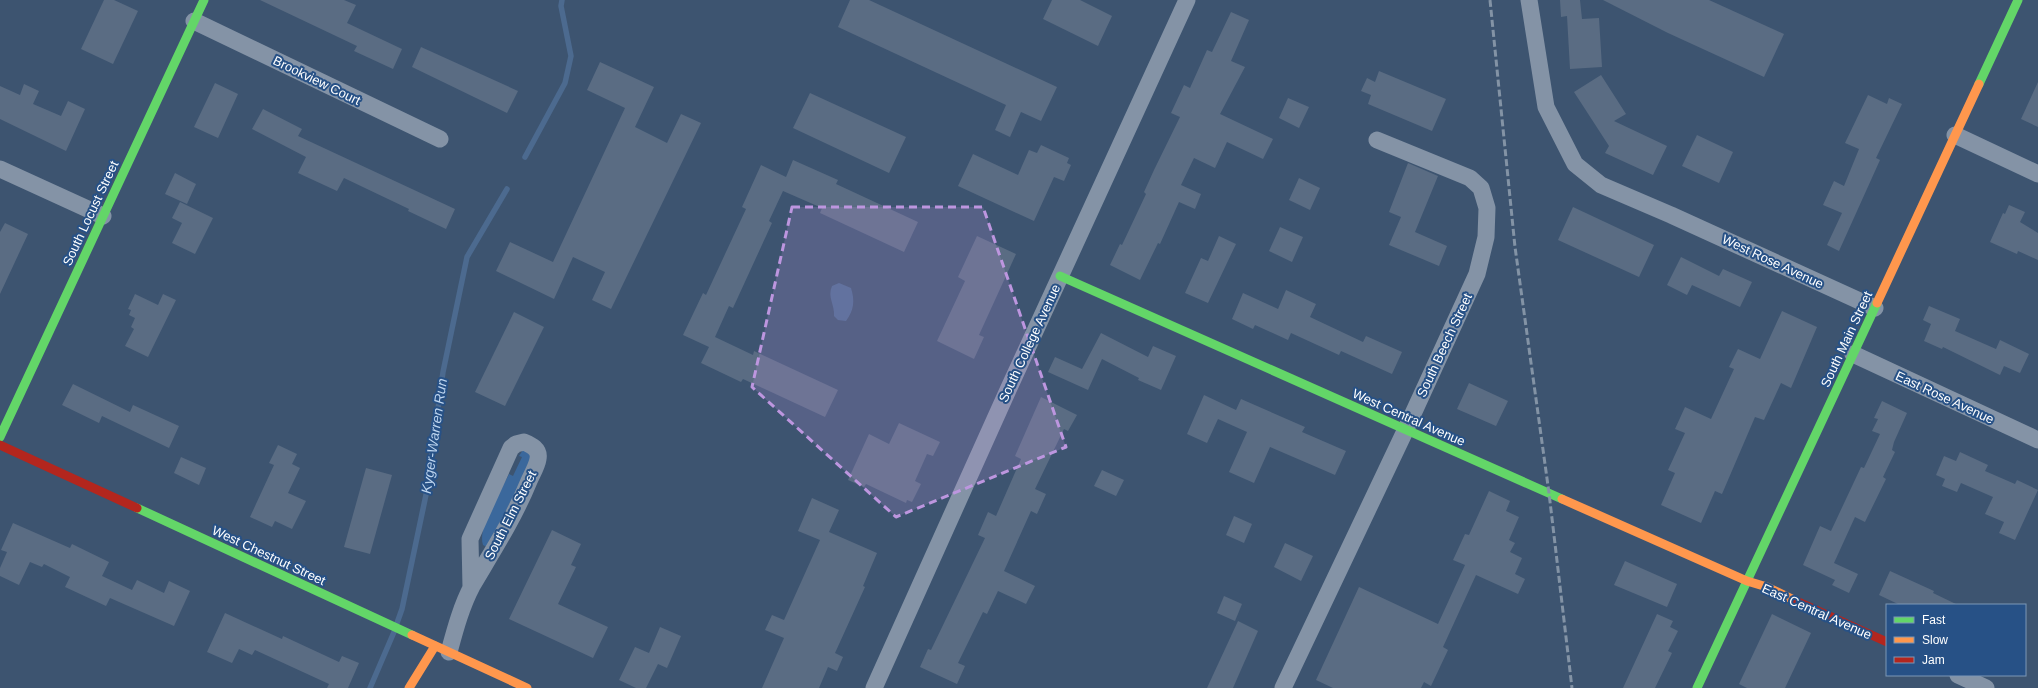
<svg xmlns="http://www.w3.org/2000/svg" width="2038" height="688" font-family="Arial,sans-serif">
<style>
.green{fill:#3b689c}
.water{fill:#4c6a8f}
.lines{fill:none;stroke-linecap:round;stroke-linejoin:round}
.stream{stroke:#4c6a8f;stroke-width:5.5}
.building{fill:#5a6c83}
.street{stroke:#8493a6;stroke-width:17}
.fast{stroke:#63d668;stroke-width:9}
.slow{stroke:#ff974d;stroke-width:9}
.jam{stroke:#b3261e;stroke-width:9}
.rail{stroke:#8393a5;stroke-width:3;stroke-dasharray:7 3;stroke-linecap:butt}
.marked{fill:#bd96df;fill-opacity:0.2;stroke:#bd96df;stroke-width:3;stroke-dasharray:8 5;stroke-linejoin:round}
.labels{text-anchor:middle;stroke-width:4;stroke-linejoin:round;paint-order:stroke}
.street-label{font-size:13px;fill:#fff;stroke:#275186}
.water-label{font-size:14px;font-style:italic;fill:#bed5ef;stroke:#275186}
</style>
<rect width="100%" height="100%" fill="#3d5470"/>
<path class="green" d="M523,450L530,451V460L526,472L487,547L483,545C477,527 501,491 509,474L513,476L522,457L519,456Z"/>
<path class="water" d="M839,283L851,288C855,301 854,310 846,321L838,320L834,316C835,305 827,297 832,286Z"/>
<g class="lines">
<g class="stream">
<polyline points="525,157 565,83 571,56 561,6 562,0"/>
<polyline points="397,623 402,609 427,490 443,372 467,257 507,189"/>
<polyline points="370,688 394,632"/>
</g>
</g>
<g class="building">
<polygon points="104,0 114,0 138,11 113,64 81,49"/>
<polygon points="260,0 344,0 356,5 347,23 402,49 393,69 354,51 357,46"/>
<polygon points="850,0 869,0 1057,87 1041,121 1021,112 1010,137 995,130 1006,105 838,27"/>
<polygon points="1052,0 1080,0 1112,16 1098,46 1043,19"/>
<polygon points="1560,0 1580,0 1582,19 1599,18 1602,67 1570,69 1567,16 1561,17"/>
<polygon points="1603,0 1709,0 1784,34 1764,77 1668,33"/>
<polygon points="1231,12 1249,20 1231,61 1245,67 1220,114 1273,139 1263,159 1227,142 1215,168 1194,158 1181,185 1201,194 1195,209 1179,202 1160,244 1158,243 1140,280 1110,265 1120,244 1122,245 1146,194 1144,192 1154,170 1180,117 1171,113 1184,85 1190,88 1207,50 1212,52"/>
<polygon points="421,47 518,91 507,113 412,67"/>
<polygon points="600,62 654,87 635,127 667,143 681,114 701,123 611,309 592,300 605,272 573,257 554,299 496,271 510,242 553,262 625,108 587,90"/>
<polygon points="1379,71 1446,99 1432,131 1368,104 1371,95 1361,91 1367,78 1375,82"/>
<polygon points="1601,75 1626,114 1614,121 1667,146 1653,175 1605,153 1609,146 1574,92"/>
<polygon points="2038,82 2038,127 2021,119"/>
<polygon points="215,83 238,94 218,138 194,127"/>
<polygon points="24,84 39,91 33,104 61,116 68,101 85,109 66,151 0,119 0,86 20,95"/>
<polygon points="810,93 906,137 889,173 793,128"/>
<polygon points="1868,95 1887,104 1889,98 1902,104 1876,158 1880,160 1839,251 1827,245 1842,213 1823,205 1834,181 1844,186 1859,149 1845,143"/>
<polygon points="1288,98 1309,107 1299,128 1279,118"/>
<polygon points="263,109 302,129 298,136 455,209 446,229 408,211 409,209 344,178 337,191 298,173 306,157 252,129"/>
<polygon points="1697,135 1733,152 1719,183 1682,166"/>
<polygon points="1041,145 1069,158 1067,163 1071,165 1064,181 1054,177 1034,221 958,186 973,154 1018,175 1029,150 1037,153"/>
<polygon points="793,160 838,180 836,184 918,222 904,252 820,213 822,208 783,191 769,221 772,223 733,308 729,306 715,337 753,355 754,351 838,390 825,417 743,379 741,382 701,363 709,347 683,335 703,293 706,295 746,209 742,207 761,165 786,177"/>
<polygon points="1408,163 1438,176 1415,232 1447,246 1439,266 1389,245 1401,217 1389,212"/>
<polygon points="175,173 196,184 187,204 165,194"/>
<polygon points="1299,178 1320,188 1310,210 1289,200"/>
<polygon points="180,202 213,218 195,254 172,243 182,223 172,218"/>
<polygon points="2009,205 2025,212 2020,222 2038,233 2038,260 2018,251 2017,254 1990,242 2003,213 2005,214"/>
<polygon points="1573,207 1654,245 1639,277 1558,240"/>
<polygon points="5,223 28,234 0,294 0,232"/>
<polygon points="1280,227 1303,237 1292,262 1269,251"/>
<polygon points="977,236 1016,254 979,335 984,337 974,359 937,341 965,281 958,277"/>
<polygon points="1219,236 1236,244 1208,303 1185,293 1201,258 1208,261"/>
<polygon points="1681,257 1719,276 1723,269 1752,282 1740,307 1692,285 1687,295 1667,285"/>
<polygon points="1286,290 1316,304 1310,317 1363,342 1366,336 1402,352 1392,374 1341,351 1339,355 1291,333 1288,340 1255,325 1253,329 1232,319 1243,293 1278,309"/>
<polygon points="135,294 158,305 163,294 176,300 148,357 125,346 134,329 131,327 135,318 129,315 131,310 128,309"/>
<polygon points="1929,306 1960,319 1955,331 1996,349 2000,340 2029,354 2020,373 2004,366 2000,375 1943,347 1942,349 1924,341 1931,324 1923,320"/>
<polygon points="1782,311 1817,327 1791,388 1781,383 1764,420 1755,417 1722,494 1715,491 1701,523 1661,505 1675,473 1668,470 1685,433 1675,429 1685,407 1711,419 1734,369 1729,367 1738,349 1760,359"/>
<polygon points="514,312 544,327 505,406 475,392"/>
<polygon points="1101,333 1148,357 1153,346 1176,356 1161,390 1138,380 1139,378 1102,359 1088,390 1048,372 1055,357 1082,369"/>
<polygon points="1469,383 1508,401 1496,426 1457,409"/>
<polygon points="73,384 130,412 133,405 179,426 169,448 102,416 99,423 62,405"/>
<polygon points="1204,395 1236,410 1241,399 1305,427 1302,432 1346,451 1335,475 1270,447 1254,483 1229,472 1247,432 1218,419 1207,443 1187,434"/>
<polygon points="1041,397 1077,415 1068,431 1064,429 1035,489 1046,494 1037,514 1031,511 1004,571 1035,586 1026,604 998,591 987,614 983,612 958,663 965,666 957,684 920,667 928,649 931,650 985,538 978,535 988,512 996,516 1021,459 1015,456"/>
<polygon points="1882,401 1907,413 1894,442 1892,450 1895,452 1883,477 1886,479 1865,522 1855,517 1834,563 1858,574 1849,593 1832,585 1835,580 1803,565 1820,526 1831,531 1861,467 1864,468 1880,434 1872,431 1878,419 1874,418"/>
<polygon points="899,423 940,442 933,456 927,454 915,481 921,484 912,502 907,500 906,503 866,484 864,487 848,480 869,434 889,444"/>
<polygon points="278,445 297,454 292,464 300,468 288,493 306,501 292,529 275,521 272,527 250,517 274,465 269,463"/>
<polygon points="1960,452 1988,465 1985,471 2015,484 2017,480 2038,490 2015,540 1999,533 2004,522 1985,514 1993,497 1961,483 1957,492 1942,486 1945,479 1936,475 1944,456 1956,461"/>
<polygon points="181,457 206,468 199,485 174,473"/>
<polygon points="366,468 392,475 370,554 344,547"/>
<polygon points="1102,470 1124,480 1116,496 1094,486"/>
<polygon points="1489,491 1510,501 1506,511 1519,517 1509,540 1515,543 1510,552 1522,558 1515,574 1525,579 1518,594 1476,575 1443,647 1448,650 1431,686 1424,682 1421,688 1333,688 1316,680 1359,587 1438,624 1465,565 1453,560 1465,534 1469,535"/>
<polygon points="812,498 839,510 829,532 877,553 863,586 865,587 835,653 843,657 837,671 828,667 819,688 762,688 784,638 765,630 772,615 784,620 820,540 798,531"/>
<polygon points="1234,516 1252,524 1244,543 1226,535"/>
<polygon points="13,523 70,548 72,544 109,562 102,576 132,590 137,580 164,593 169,581 190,591 174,626 110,598 106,606 65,587 70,577 44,564 42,567 30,562 19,585 0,576 0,568 7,552 1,550"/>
<polygon points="552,530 581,544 571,565 576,567 558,604 608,627 593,658 509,619"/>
<polygon points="1285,543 1313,556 1301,581 1274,567"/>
<polygon points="1625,561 1677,584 1667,607 1614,585"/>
<polygon points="1890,571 1934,591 1933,593 1958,605 1900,605 1879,595"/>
<polygon points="1224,596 1242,604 1235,621 1217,613"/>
<polygon points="225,613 282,639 283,636 339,662 342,656 359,663 348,688 327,688 329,684 255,650 252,655 239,649 232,663 207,652"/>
<polygon points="1657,614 1673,621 1670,627 1678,631 1668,651 1672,653 1655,688 1623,688"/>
<polygon points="1772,614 1811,633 1785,688 1747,688 1739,684"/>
<polygon points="1238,621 1258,631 1233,688 1207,688"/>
<polygon points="660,627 681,636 667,668 658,664 646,688 636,688 619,680 635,647 649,653"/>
</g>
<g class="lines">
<g class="street">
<polyline points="1529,0 1546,107 1575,164 1601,185 1671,215 1875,308"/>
<polyline points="194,21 440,139"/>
<polyline points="1955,135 2038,174"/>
<polyline points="0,169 103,216"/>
<polyline points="1853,354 2038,440"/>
<path d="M449,652C455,630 461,607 472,586C492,552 514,518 529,481C532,474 537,466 538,459C540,449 531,445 524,442L516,444L511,448L470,539L471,588"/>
<polyline points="1958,675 1986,688"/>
<polyline points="874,688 1008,390 1187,0"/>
<polyline points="1283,688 1406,429 1477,274 1486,237 1487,208 1481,188 1470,178 1377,140"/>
</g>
<g class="fast">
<polyline points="1979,84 2018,0"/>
<polyline points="1060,276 1562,499"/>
<polyline points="0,437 204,0"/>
<polyline points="137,508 412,635"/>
<polyline points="1697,688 1877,303"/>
</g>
<g class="slow">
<polyline points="1877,303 1979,84"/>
<polyline points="1562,499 1747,581 1767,587 1794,600"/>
<polyline points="412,635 527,688"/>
<polyline points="409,688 435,646"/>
</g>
<g class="jam">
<polyline points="0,445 137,508"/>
<polyline points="1794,600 1887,642"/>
</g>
<polyline class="rail" points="1490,0 1515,247 1549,493 1572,688"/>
</g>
<path class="marked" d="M792,207H983L1066,447L896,517L752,387Z"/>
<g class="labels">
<g class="street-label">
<text transform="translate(317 80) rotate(26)" y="5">Brookview Court</text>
<text transform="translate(90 213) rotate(-65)" y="5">South Locust Street</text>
<text transform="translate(1773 261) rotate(25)" y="5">West Rose Avenue</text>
<text transform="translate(1846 339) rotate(-65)" y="5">South Main Street</text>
<text transform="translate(1029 343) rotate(-65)" y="5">South College Avenue</text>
<text transform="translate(1444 345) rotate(-65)" y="5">South Beech Street</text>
<text transform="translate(1945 397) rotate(25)" y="5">East Rose Avenue</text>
<text transform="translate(1409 417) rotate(24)" y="5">West Central Avenue</text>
<text transform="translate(510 515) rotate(-63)" y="5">South Elm Street</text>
<text transform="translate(269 555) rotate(25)" y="5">West Chestnut Street</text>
<text transform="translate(1817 611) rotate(24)" y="5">East Central Avenue</text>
</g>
<g class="water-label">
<text transform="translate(434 436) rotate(-82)" y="5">Kyger-Warren Run</text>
</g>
</g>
<rect x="1886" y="604" width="140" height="72" fill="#275186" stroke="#7d97b6"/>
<rect x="1894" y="617" width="20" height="6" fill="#63d668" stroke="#7d97b6"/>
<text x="1922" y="624" font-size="12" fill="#ffffff">Fast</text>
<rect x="1894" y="637" width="20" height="6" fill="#ff974d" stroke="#7d97b6"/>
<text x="1922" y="644" font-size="12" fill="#ffffff">Slow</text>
<rect x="1894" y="657" width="20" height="6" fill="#b3261e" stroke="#7d97b6"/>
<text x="1922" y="664" font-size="12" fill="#ffffff">Jam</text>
</svg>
